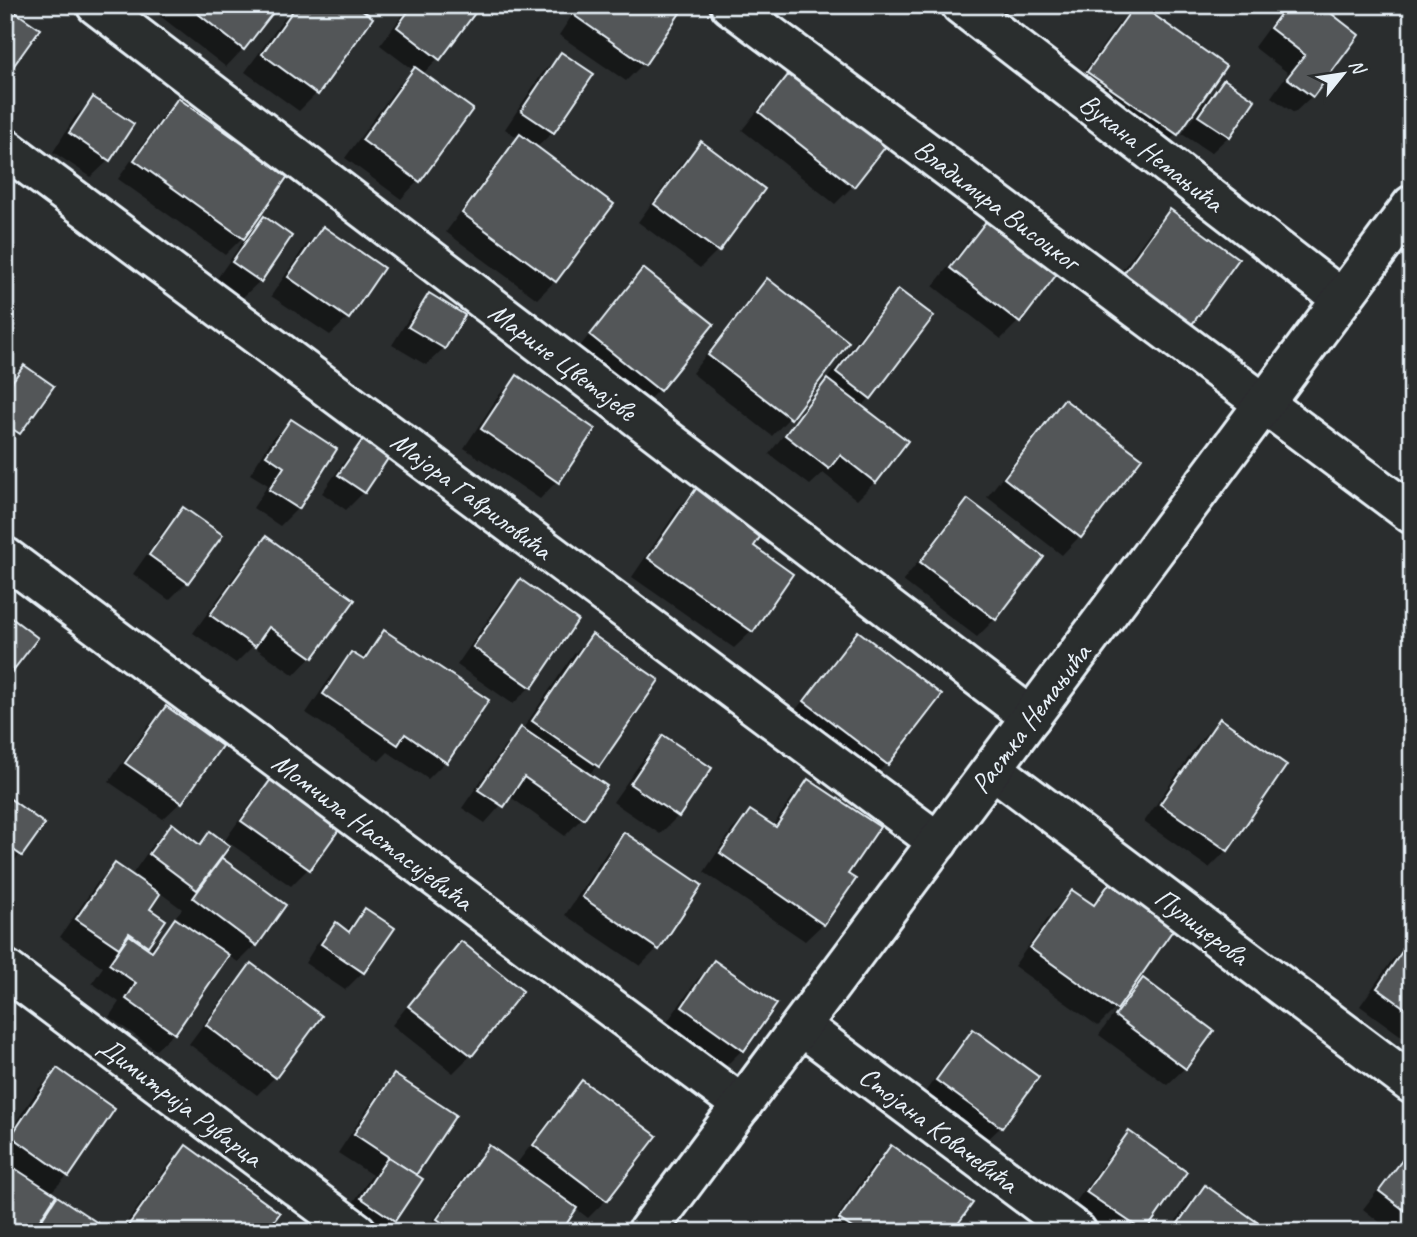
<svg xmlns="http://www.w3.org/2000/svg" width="1417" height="1237" font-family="Caveat,sans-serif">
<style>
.shadow{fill:#0007;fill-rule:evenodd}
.building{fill:#535759;stroke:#e8f1f8;stroke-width:2}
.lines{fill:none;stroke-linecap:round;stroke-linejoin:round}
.minor-casing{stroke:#e8f1f8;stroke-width:44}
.minor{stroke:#2a2d2e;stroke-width:38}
.labels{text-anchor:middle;stroke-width:5;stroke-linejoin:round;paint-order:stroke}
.street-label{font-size:28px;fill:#e8f1f8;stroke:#2a2d2e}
</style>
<rect width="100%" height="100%" fill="#2a2d2e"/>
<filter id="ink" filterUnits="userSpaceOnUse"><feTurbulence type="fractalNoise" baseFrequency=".0143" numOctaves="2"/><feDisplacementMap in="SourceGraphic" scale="14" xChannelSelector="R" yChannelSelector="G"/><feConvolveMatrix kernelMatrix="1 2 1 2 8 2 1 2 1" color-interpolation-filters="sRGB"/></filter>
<g filter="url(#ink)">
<g class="shadow">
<polygon points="154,5 277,5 243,49 226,67 151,9"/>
<polygon points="294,5 353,5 316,94 299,111 245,72"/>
<polygon points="410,5 478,5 438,58 422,75 470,110 418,181 401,199 345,158 397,87 413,70 380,45"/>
<polygon points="579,5 678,5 643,64 626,81 559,35"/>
<polygon points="781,5 793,5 788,10"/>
<polygon points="974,5 1017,5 998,25"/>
<polygon points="1136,5 1224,66 1176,134 1159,152 1071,90 1119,23"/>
<polygon points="1255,5 1272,5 1265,12"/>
<polygon points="1285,5 1322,5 1312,96 1294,113 1271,97 1288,73 1254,47"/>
<polygon points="561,54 553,132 536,148 555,281 537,299 446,232 503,154 518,138 505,129 543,72"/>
<polygon points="792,73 884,146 853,186 835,204 742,130 774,90"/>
<polygon points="1224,81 1229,136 1211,153 1182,134 1206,99"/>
<polygon points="93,99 109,160 91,177 53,152 75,117"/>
<polygon points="178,100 244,236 225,255 118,179 161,118"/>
<polygon points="701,143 763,189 717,251 700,268 638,222 683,161"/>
<polygon points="1170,211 1236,259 1104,295 1152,229"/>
<polygon points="264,219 260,281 242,298 216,280 246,237"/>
<polygon points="988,222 1019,321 1001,339 933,286 970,239"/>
<polygon points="323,228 348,318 330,335 271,296 305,246"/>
<polygon points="643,270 711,324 658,390 641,408 574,354 626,288"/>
<polygon points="767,281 847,342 789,418 772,436 692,373 750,298"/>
<polygon points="899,291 870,398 861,407 875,482 857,500 823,473 810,485 769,454 881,309"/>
<polygon points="430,295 444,348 426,365 392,345 412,313"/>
<polygon points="25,368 51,387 18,433 5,446 5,388"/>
<polygon points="517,377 557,481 540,499 464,448 499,395"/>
<polygon points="1064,401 1139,459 1079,537 1062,555 987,497 1047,419"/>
<polygon points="291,421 298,508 280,526 253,508 268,485 250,474 273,438"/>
<polygon points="363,441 387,457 364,492 346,510 322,493 346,459"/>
<polygon points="698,488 752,546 752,631 734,648 632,577 680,506"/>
<polygon points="968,501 1042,557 995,619 977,637 903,581 951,519"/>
<polygon points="183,509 187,582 169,600 133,574 166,527"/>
<polygon points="267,538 352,600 311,657 294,675 253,646 236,663 193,633 249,556"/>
<polygon points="520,581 530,687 513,704 457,665 502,599"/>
<polygon points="384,633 445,762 428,779 388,752 379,761 306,713 334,672 352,654 360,660"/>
<polygon points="859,633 940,695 886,764 869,782 788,720 841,651"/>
<polygon points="592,636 597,766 588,775 604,786 582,818 565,836 509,796 485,823 462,808 504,747 522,730 574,654"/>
<polygon points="166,708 181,802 163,819 109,782 148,726"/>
<polygon points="1220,720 1285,765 1227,850 1209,868 1144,822 1202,738"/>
<polygon points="664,738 678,816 660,834 613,802 646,755"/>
<polygon points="274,777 308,869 291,886 225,840 257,795"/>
<polygon points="809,781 845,875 823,924 805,941 704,872 732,830 750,812 772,827 791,799"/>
<polygon points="5,797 20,855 5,870"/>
<path d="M172,826L198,846L211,833L219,858L284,905L255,945L238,962L227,955L174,1033L156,1050L109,1017L119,1002L92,983L103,967L60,937L97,883L115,865L144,885L146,883L133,873L154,843ZM159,892L182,909L176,916L192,928L190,931L175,920L149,950L145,948L163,920L147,910Z"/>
<polygon points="625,835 657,949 640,966 565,915 607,852"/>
<polygon points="1111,883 1124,997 1125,999 1143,981 1185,1068 1167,1085 1099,1035 1116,1011 1115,1009 1098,1026 1014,966 1054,910 1072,892 1091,905"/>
<polygon points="365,910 363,972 345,990 305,963 318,942 336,925 346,931"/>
<polygon points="1410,943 1412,944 1411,1043 1360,1006 1392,960"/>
<polygon points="461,944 521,992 471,1055 453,1073 392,1025 443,961"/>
<polygon points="714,962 743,1049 725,1067 665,1025 697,980"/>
<polygon points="252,965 275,1077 257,1095 189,1044 234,983"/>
<polygon points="973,1031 1001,1127 983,1144 920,1099 956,1049"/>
<polygon points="57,1071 67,1176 50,1193 47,1208 58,1198 95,1232 5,1232 5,1138 39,1088"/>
<polygon points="394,1076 414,1176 394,1220 382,1232 367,1232 344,1216 372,1175 338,1153 377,1094"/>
<polygon points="583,1082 655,1136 606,1200 588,1218 575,1208 559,1232 425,1232 472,1165 489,1148 515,1166 565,1100"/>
<polygon points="1129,1134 1185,1172 1143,1232 1100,1232 1070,1210 1112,1151"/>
<polygon points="1412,1147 1412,1232 1392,1232 1363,1209"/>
<polygon points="186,1148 264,1232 120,1232 168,1165"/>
<polygon points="891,1148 950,1232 827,1232 873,1165"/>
<polygon points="1205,1187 1268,1232 1168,1232 1187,1205"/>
</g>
<g class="building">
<polygon points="5,5 40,29 5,78"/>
<polygon points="187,5 279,5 244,50"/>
<polygon points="297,5 356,5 373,18 318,95 262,54"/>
<polygon points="413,5 481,5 440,60 397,27"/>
<polygon points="583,5 681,5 684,7 645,65 575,16"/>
<polygon points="1135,5 1140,5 1226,66 1178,135 1087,72"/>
<polygon points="1287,5 1324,5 1323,7 1359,35 1313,97 1287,78 1305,55 1270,28"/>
<polygon points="561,52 594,74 554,133 521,111"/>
<polygon points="415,67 473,109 420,182 362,140"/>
<polygon points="792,70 886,146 854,187 759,112"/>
<polygon points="1224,79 1255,100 1230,137 1198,116"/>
<polygon points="93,97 134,124 110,161 69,133"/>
<polygon points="178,98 288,176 244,239 134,160"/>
<polygon points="520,134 614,204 556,282 462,213"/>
<polygon points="701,141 765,189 719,252 654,204"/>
<polygon points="1170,209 1239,259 1190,327 1121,277"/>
<polygon points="264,216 292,236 261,282 232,262"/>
<polygon points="988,219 1057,274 1020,323 950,268"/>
<polygon points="323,226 384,268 349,319 288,277"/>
<polygon points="643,268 714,324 660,391 590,335"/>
<polygon points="767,278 849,342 791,419 708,355"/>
<polygon points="898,289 934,316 871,399 836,372"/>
<polygon points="429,293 465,315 445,349 408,327"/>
<polygon points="24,365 54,386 20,434 5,424 5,392"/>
<polygon points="517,375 595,429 559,483 481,429"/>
<polygon points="827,379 908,441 876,483 840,455 829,469 785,435"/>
<polygon points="1064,399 1142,458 1081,538 1004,478"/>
<polygon points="291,419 337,449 299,509 269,490 284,467 266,455"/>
<polygon points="363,439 389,457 365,493 338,475"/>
<polygon points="698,486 764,531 754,546 793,574 753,632 648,558"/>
<polygon points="968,499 1044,557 996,620 920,562"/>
<polygon points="183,507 223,535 188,583 149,555"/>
<polygon points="266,536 355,600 313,658 269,627 255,647 210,615"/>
<polygon points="520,579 578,620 532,688 473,647"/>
<polygon points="5,613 38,638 5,681"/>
<polygon points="384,630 489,700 447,763 405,734 398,745 323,694 351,652 364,660"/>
<polygon points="858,631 942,695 888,765 804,701"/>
<polygon points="592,634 659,680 599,767 532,721"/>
<polygon points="166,706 222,746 182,803 125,763"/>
<polygon points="1220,718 1287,765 1228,851 1160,804"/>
<polygon points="521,727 607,786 584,819 524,777 504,807 478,790"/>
<polygon points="663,735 712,768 679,817 630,784"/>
<polygon points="274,775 343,824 310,870 241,821"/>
<polygon points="808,779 880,827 848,874 856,879 824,925 720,853 750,810 776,827"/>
<polygon points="5,795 45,824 22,856 5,844"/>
<polygon points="172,823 200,845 210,831 230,846 197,890 149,854"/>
<polygon points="624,832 702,885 659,950 582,897"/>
<polygon points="222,858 286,905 257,946 193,898"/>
<polygon points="115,863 160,894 150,909 166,920 148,946 129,933 119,948 76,919"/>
<polygon points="1111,881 1175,927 1117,1010 1030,948 1072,890 1094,905"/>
<polygon points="365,908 395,928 364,973 321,944 336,922 349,932"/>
<polygon points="175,918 229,955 175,1034 126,999 136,983 109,964 129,935 152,951"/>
<polygon points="1410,940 1412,942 1412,1013 1377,988"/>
<polygon points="461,941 523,991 472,1056 408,1006"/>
<polygon points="714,960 777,1004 744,1051 682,1007"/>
<polygon points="251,963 322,1016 276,1078 206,1025"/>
<polygon points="1143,978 1214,1031 1186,1069 1115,1016"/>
<polygon points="973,1029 1039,1077 1002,1128 936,1080"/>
<polygon points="57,1068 115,1109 69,1177 11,1136"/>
<polygon points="394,1074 456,1115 416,1175 354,1134"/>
<polygon points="582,1080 657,1136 607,1201 533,1145"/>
<polygon points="1129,1131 1187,1172 1145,1232 1086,1192"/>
<polygon points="186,1145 280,1213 266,1232 125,1230"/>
<polygon points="489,1145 577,1208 561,1232 553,1232 543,1225 538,1232 456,1232 437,1219"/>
<polygon points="891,1145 973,1203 952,1232 858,1232 839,1219"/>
<polygon points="1412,1147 1412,1216 1379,1191"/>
<polygon points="388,1157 423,1179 395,1221 361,1198"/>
<polygon points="5,1162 56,1195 32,1232 5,1232"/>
<polygon points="1205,1185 1271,1232 1172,1232"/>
<polygon points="57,1196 101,1225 97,1232 34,1232"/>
</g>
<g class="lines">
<g class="minor-casing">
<g id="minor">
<polyline points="96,5 1031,717"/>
<polyline points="730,5 1412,514"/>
<polyline points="961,5 1342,299"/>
<polyline points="5,148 938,842"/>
<polyline points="5,557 742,1105"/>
<polyline points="993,769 1412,1084"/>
<polyline points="5,969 357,1232"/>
<polyline points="801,1026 1077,1232"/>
<polyline points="647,1232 1412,205"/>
</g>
</g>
<use href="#minor" class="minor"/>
</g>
</g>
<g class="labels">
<g class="street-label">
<text transform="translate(1152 152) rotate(38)" y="10">Вукана Немањића</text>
<text transform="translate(997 204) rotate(37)" y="10">Владимира Висоцког</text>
<text transform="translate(563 361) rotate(37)" y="10">Марине Цветајеве</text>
<text transform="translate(472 495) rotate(37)" y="10">Мајора Гавриловића</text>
<text transform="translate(1030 718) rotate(-53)" y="10">Растка Немањића</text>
<text transform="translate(373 831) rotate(37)" y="10">Момчила Настасијевића</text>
<text transform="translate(1202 926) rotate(37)" y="10">Пулицерова</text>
<text transform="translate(181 1101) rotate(37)" y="10">Димитрија Руварца</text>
<text transform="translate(939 1129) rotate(37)" y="10">Стојана Ковачевића</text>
</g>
</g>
<rect width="1417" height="1237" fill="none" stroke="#2a2d2e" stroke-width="28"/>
<rect x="14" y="14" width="1389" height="1209" fill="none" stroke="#e8f1f8" stroke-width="2.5" filter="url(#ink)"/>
<g transform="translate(1343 74) rotate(60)" stroke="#2a2d2e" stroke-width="5" paint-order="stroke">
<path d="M0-5L12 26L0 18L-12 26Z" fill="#e8f1f8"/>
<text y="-10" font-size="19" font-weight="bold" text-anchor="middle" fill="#e8f1f8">N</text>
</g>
</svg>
